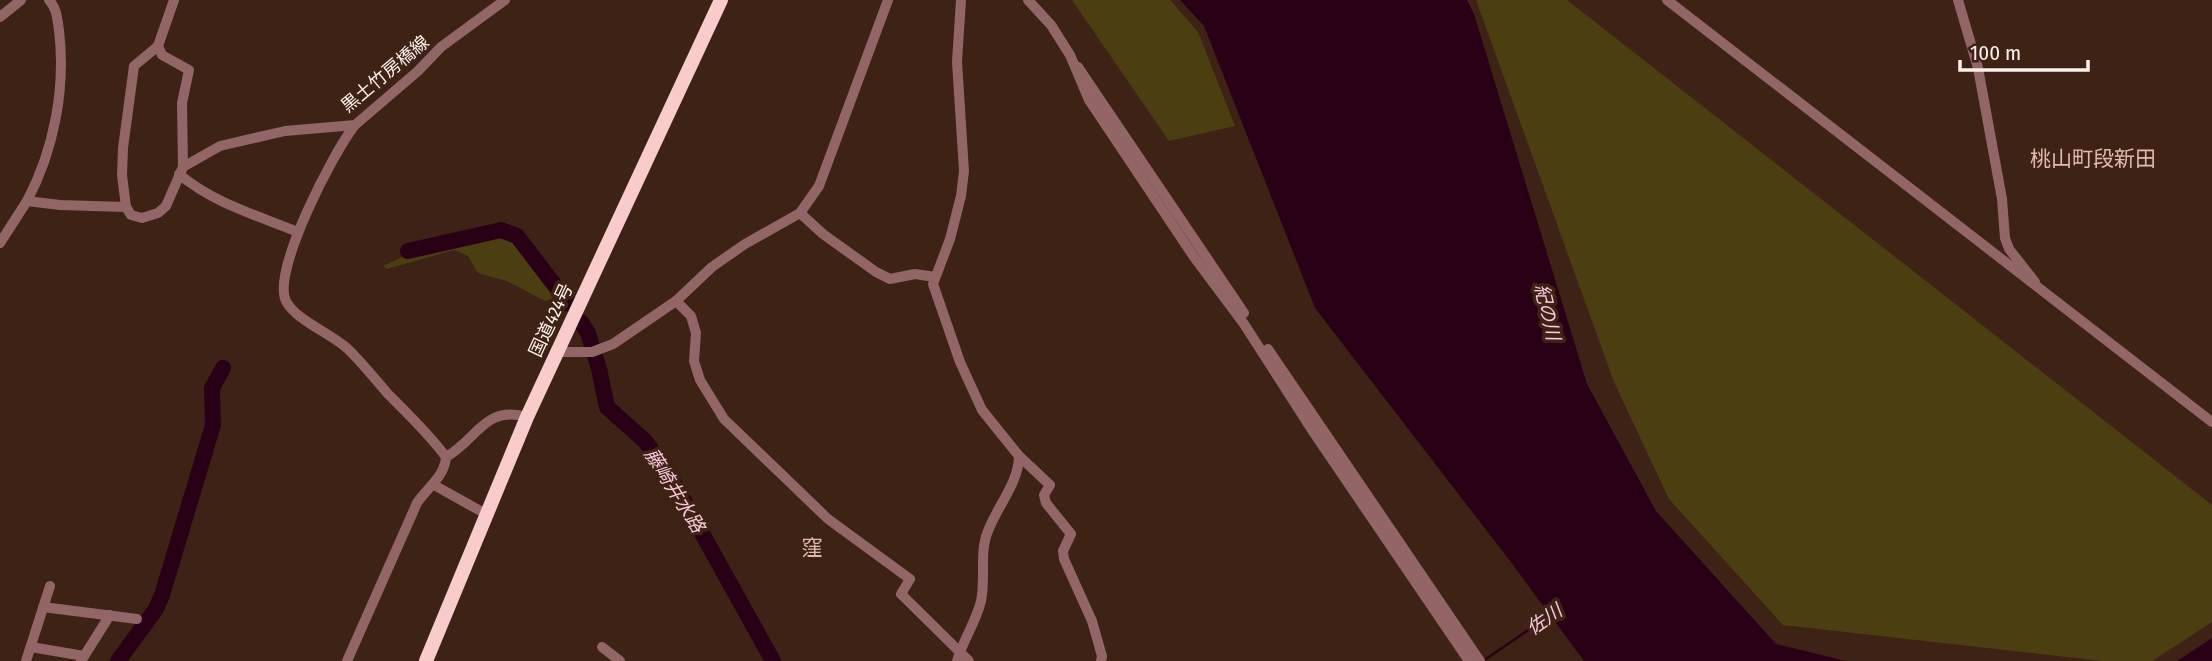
<svg xmlns="http://www.w3.org/2000/svg" width="2212" height="661" font-family="'Fira Sans Condensed','Noto Sans JP',sans-serif">
<style>
.green{fill:#4b3f12}
.water{fill:#2a0016}
.lines{fill:none;stroke-linecap:round;stroke-linejoin:round}
.stream{stroke:#2a0016;stroke-width:2.5}
.river{stroke:#2a0016;stroke-width:16}
.minor{stroke:#926566;stroke-width:10}
.highway{stroke:#f9cccc;stroke-width:14}
.labels{text-anchor:middle;stroke-width:7;stroke-linejoin:round;paint-order:stroke}
.street-label{font-size:18px;fill:#fcf1ec;stroke:#3e2216}
.water-label{font-size:19px;font-style:italic;fill:#fac7db;stroke:#3e2216}
.quarter-label{font-size:21px;fill:#e0bbac;stroke:#3e2216}
</style>
<rect width="100%" height="100%" fill="#3e2216"/>
<g class="green">
<polygon points="1072,0 1170,0 1198,32 1235,126 1169,141"/>
<polygon points="1476,0 1567,0 2212,505 2212,622 2152,661 2102,661 1783,625 1669,499 1614,382"/>
<polygon points="498,235 512,239 520,244 559,297 545,301 507,281 478,273 468,256 454,250 387,269 383,266 409,254"/>
</g>
<g class="water">
<polygon points="1180,0 1467,0 1474,14 1587,384 1656,511 1776,644 1846,661 1584,661 1510,561 1315,308 1204,26"/>
<polygon points="2212,638 2212,661 2177,661"/>
</g>
<g class="lines">
<polyline class="stream" points="1483,661 1553,613"/>
<g class="river">
<polyline points="408,251 501,230 517,236 569,304"/>
<polyline points="581,322 588,333 599,369 607,407 645,441 669,474 773,661"/>
<polyline points="118,661 156,609 162,595 213,425 212,388 223,368"/>
</g>
<g class="minor">
<polyline points="961,0 957,62 964,171 961,196 950,239 933,284 960,362 982,410 1019,456 1050,485 1044,495 1046,503 1071,534 1063,551 1064,559 1092,621 1102,656 1101,661"/>
<polyline points="1028,0 1051,25 1070,55 1089,100 1194,257 1244,324 1314,433 1469,661"/>
<polyline points="1667,0 2212,422"/>
<polyline points="1958,0 1978,68 2002,199 2005,238 2009,249 2035,282"/>
<polyline points="0,17 21,0"/>
<polyline points="158,46 162,55 189,70 182,103 183,167"/>
<polyline points="1078,67 1244,313"/>
<path d="M355,125C334,151 271,272 286,301C296,321 333,334 349,350C363,364 375,379 388,394C408,414 429,434 446,457"/>
<path d="M179,174C213,203 256,215 298,232"/>
<path d="M27,201C54,150 66,88 59,30C57,18 57,9 49,0"/>
<polyline points="126,207 122,175 123,148 134,66 158,46 174,0"/>
<polyline points="800,213 823,234 876,272 890,279 915,274 935,277"/>
<polyline points="0,243 27,201 60,205 126,207 131,215 142,218 158,213 166,206 183,167 220,146 285,131 355,125 418,71 441,47 505,0"/>
<polyline points="676,301 691,316 696,333 694,361 700,380 724,419 828,519 910,579 901,594 969,661"/>
<polyline points="1268,349 1480,661"/>
<polyline points="557,352 592,352 613,344 676,301 712,267 745,244 800,213 819,186 888,0"/>
<polyline points="434,485 486,514"/>
<polyline points="43,607 137,619"/>
<polyline points="31,647 84,656"/>
<polyline points="602,647 620,661"/>
<polyline points="26,661 50,586"/>
<polyline points="81,661 110,615"/>
<path d="M347,661L417,503C427,488 445,476 446,457C478,439 484,405 527,417"/>
<path d="M957,661C963,640 976,622 981,601C986,578 979,552 988,531C997,507 1019,482 1019,456"/>
</g>
<polyline class="highway" points="426,661 527,417 721,0"/>
</g>
<g class="labels">
<g class="street-label">
<text transform="translate(385 74) rotate(-40)" y="6">黒土竹房橋線</text>
<text transform="translate(551 320) rotate(-65)" y="6">国道424号</text>
</g>
<g class="water-label">
<text transform="translate(1548 312) rotate(77)" y="7">紀の川</text>
<text transform="translate(675 490) rotate(58)" y="7">藤崎井水路</text>
<text transform="translate(1544 619) rotate(-35)" y="7">佐川</text>
</g>
<g class="quarter-label">
<text x="2093" y="166">桃山町段新田</text>
<text x="812" y="555">窪</text>
</g>
</g>
<path d="M1960 60v10h128v-10" fill="none" stroke="#fcf1ec" stroke-width="3.5"/>
<text x="1970" y="60" font-size="21" fill="#fcf1ec" stroke="#3e2216" stroke-width="5" paint-order="stroke">100 m</text>
</svg>
